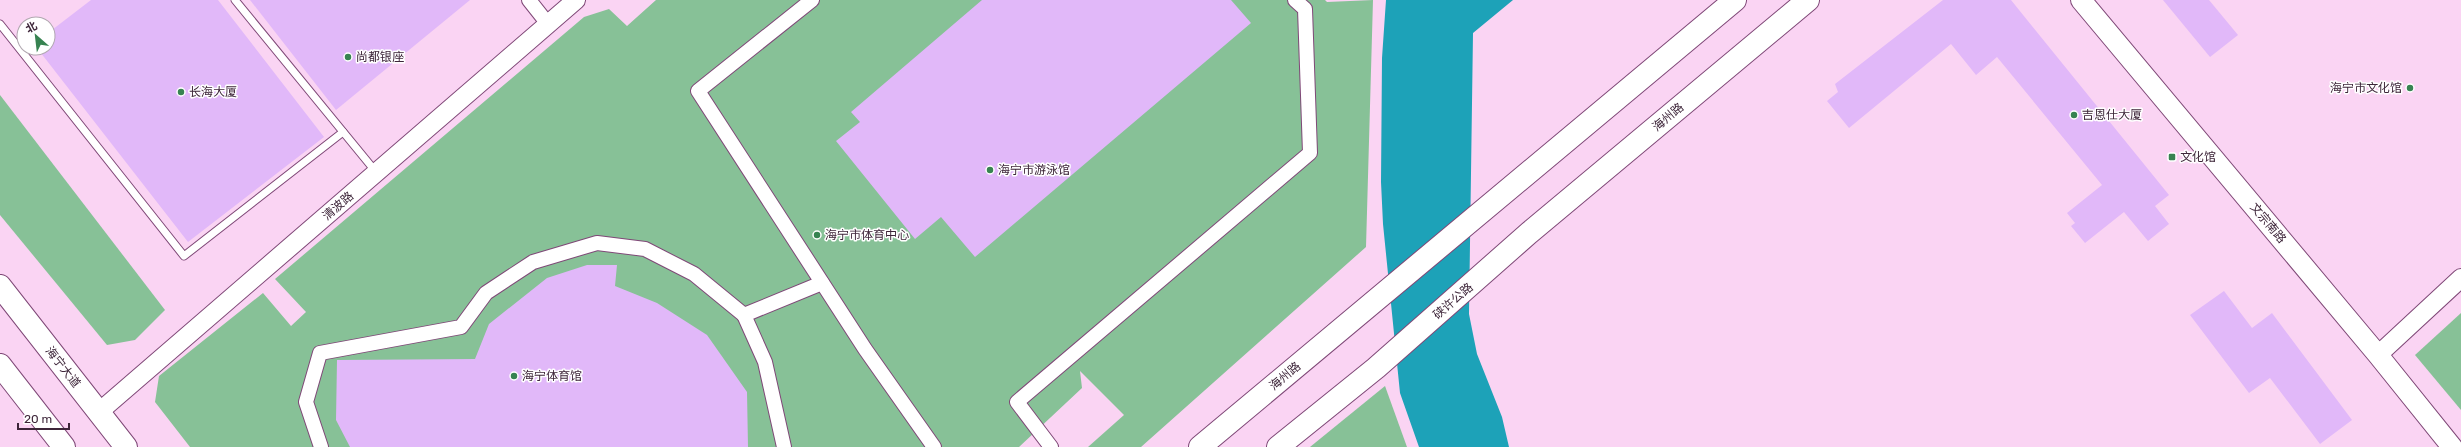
<svg xmlns="http://www.w3.org/2000/svg" width="2461" height="447" font-family="Rubik,'Noto Sans SC',sans-serif">
<style>
.green{fill:#87c197}
.water{fill:#1da2b8}
.building{fill:#e1b8f9}
.lines{fill:none;stroke-linecap:round;stroke-linejoin:round}
.service-casing{stroke:#7f4877;stroke-width:9}
.minor-casing{stroke:#7f4877;stroke-width:16}
.tertiary-casing{stroke:#7f4877;stroke-width:20}
.secondary-casing{stroke:#7f4877;stroke-width:22}
.primary-casing{stroke:#7f4877;stroke-width:24}
.trunk-casing{stroke:#7f4877;stroke-width:24}
.service{stroke:#fff;stroke-width:7}
.minor{stroke:#fff;stroke-width:14}
.tertiary{stroke:#fff;stroke-width:18}
.secondary{stroke:#fff;stroke-width:20}
.primary{stroke:#fff;stroke-width:22}
.trunk{stroke:#fff;stroke-width:22}
.poi-dot{fill:#378351;stroke:#fff;stroke-width:1.5}
.labels{text-anchor:middle;stroke-width:3;stroke-linejoin:round;paint-order:stroke}
.poi-label{font-size:12px;fill:#3d2539;stroke:#fff;text-anchor:start}
.street-label{font-size:12px;fill:#3d2539;stroke:#fff}
</style>
<rect width="100%" height="100%" fill="#fad4f3"/>
<g class="green">
<polygon points="656,0 1325,0 1327,2 1373,0 1366,247 1141,447 1088,447 1124,415 1080,371 1082,388 1019,447 190,447 155,402 159,376 263,293 291,326 306,312 275,279 584,17 609,9 627,26"/>
<polygon points="0,95 165,310 135,340 107,345 0,215"/>
<polygon points="2461,313 2461,410 2415,355"/>
<polygon points="1385,386 1407,447 1310,447"/>
</g>
<polygon class="water" points="1386,0 1513,0 1473,33 1469,314 1477,354 1502,417 1509,447 1419,447 1400,393 1383,224 1381,182 1382,58"/>
<g class="building">
<polygon points="91,0 218,0 324,137 188,242 37,48 48,48 48,33"/>
<polygon points="250,0 470,0 336,110"/>
<polygon points="982,0 1231,0 1251,23 975,257 941,217 915,239 836,141 860,122 851,112"/>
<polygon points="1943,0 2011,0 2169,195 2155,206 2169,224 2148,241 2124,212 2085,243 2071,226 2075,223 2067,213 2102,185 1997,57 1976,75 1951,44 1849,128 1827,101 1838,92 1835,84"/>
<polygon points="2163,0 2209,0 2238,35 2210,57"/>
<polygon points="587,265 617,265 615,286 657,303 707,335 747,392 748,447 350,447 336,420 337,360 475,359 489,324 547,278"/>
<polygon points="2224,291 2252,328 2272,313 2352,420 2320,444 2270,378 2249,393 2190,315"/>
</g>
<g class="lines">
<g class="service-casing">
<g id="service">
<polyline points="235,0 376,172"/>
<polyline points="0,24 184,256 343,132"/>
</g>
</g>
<g class="minor-casing">
<g id="minor">
<polyline points="529,0 548,24"/>
<polyline points="812,0 698,91 865,349 934,447"/>
<polyline points="744,315 765,362 784,447"/>
<polyline points="321,447 306,402 320,353 461,327 486,293 533,262 597,243 645,249 694,274 744,315 822,283"/>
<polyline points="1051,447 1017,402 1310,153 1305,9 1295,0"/>
</g>
</g>
<g class="tertiary-casing">
<g id="tertiary">
<polyline points="2378,355 2461,278"/>
<polyline points="99,412 576,0"/>
</g>
</g>
<g class="secondary-casing">
<polyline id="secondary" points="2081,0 2378,355 2452,447"/>
</g>
<g class="primary-casing">
<g id="primary">
<polyline points="1200,447 1735,0"/>
<polyline points="1278,447 1376,368 1529,233 1808,0"/>
</g>
</g>
<g class="trunk-casing">
<g id="trunk">
<polyline points="0,286 126,447"/>
<polyline points="0,365 64,447"/>
</g>
</g>
<use href="#service" class="service"/>
<use href="#minor" class="minor"/>
<use href="#tertiary" class="tertiary"/>
<use href="#secondary" class="secondary"/>
<use href="#primary" class="primary"/>
<use href="#trunk" class="trunk"/>
</g>
<g class="poi-dot">
<circle cx="348" cy="57" r="4"/>
<circle cx="2410" cy="88" r="4"/>
<circle cx="181" cy="92" r="4"/>
<circle cx="2074" cy="115" r="4"/>
<rect x="2168" y="153" width="8" height="8" rx="2"/>
<circle cx="990" cy="170" r="4"/>
<circle cx="817" cy="235" r="4"/>
<circle cx="514" cy="376" r="4"/>
</g>
<g class="labels">
<g class="poi-label">
<text x="356" y="61">尚都银座</text>
<text x="2402" y="92" text-anchor="end">海宁市文化馆</text>
<text x="189" y="96">长海大厦</text>
<text x="2082" y="119">吉恩仕大厦</text>
<text x="2180" y="161">文化馆</text>
<text x="998" y="174">海宁市游泳馆</text>
<text x="825" y="239">海宁市体育中心</text>
<text x="522" y="380">海宁体育馆</text>
</g>
<g class="street-label">
<text transform="translate(1668 117) rotate(-40)" y="4">海州路</text>
<text transform="translate(338 206) rotate(-41)" y="4">清波路</text>
<text transform="translate(2268 223) rotate(50)" y="4">文宗南路</text>
<text transform="translate(1453 301) rotate(-41)" y="4">硖许公路</text>
<text transform="translate(63 367) rotate(52)" y="4">海宁大道</text>
<text transform="translate(1285 376) rotate(-40)" y="4">海州路</text>
</g>
</g>
<g transform="translate(36 36) rotate(332)"><circle r="19" fill="#ffffff" stroke="#b1a8b0"/>
<path d="M0-3L7 15L0 10L-7 15Z" fill="#378351"/>
<text y="-6" font-size="11" font-weight="bold" text-anchor="middle" fill="#3d2539">北</text>
</g>
<path d="M18 423v6h51v-6" fill="none" stroke="#3d2539" stroke-width="2"/>
<text x="24" y="423" font-size="12" fill="#3d2539" stroke="#ffffff" stroke-width="3" paint-order="stroke">20 m</text>
</svg>
